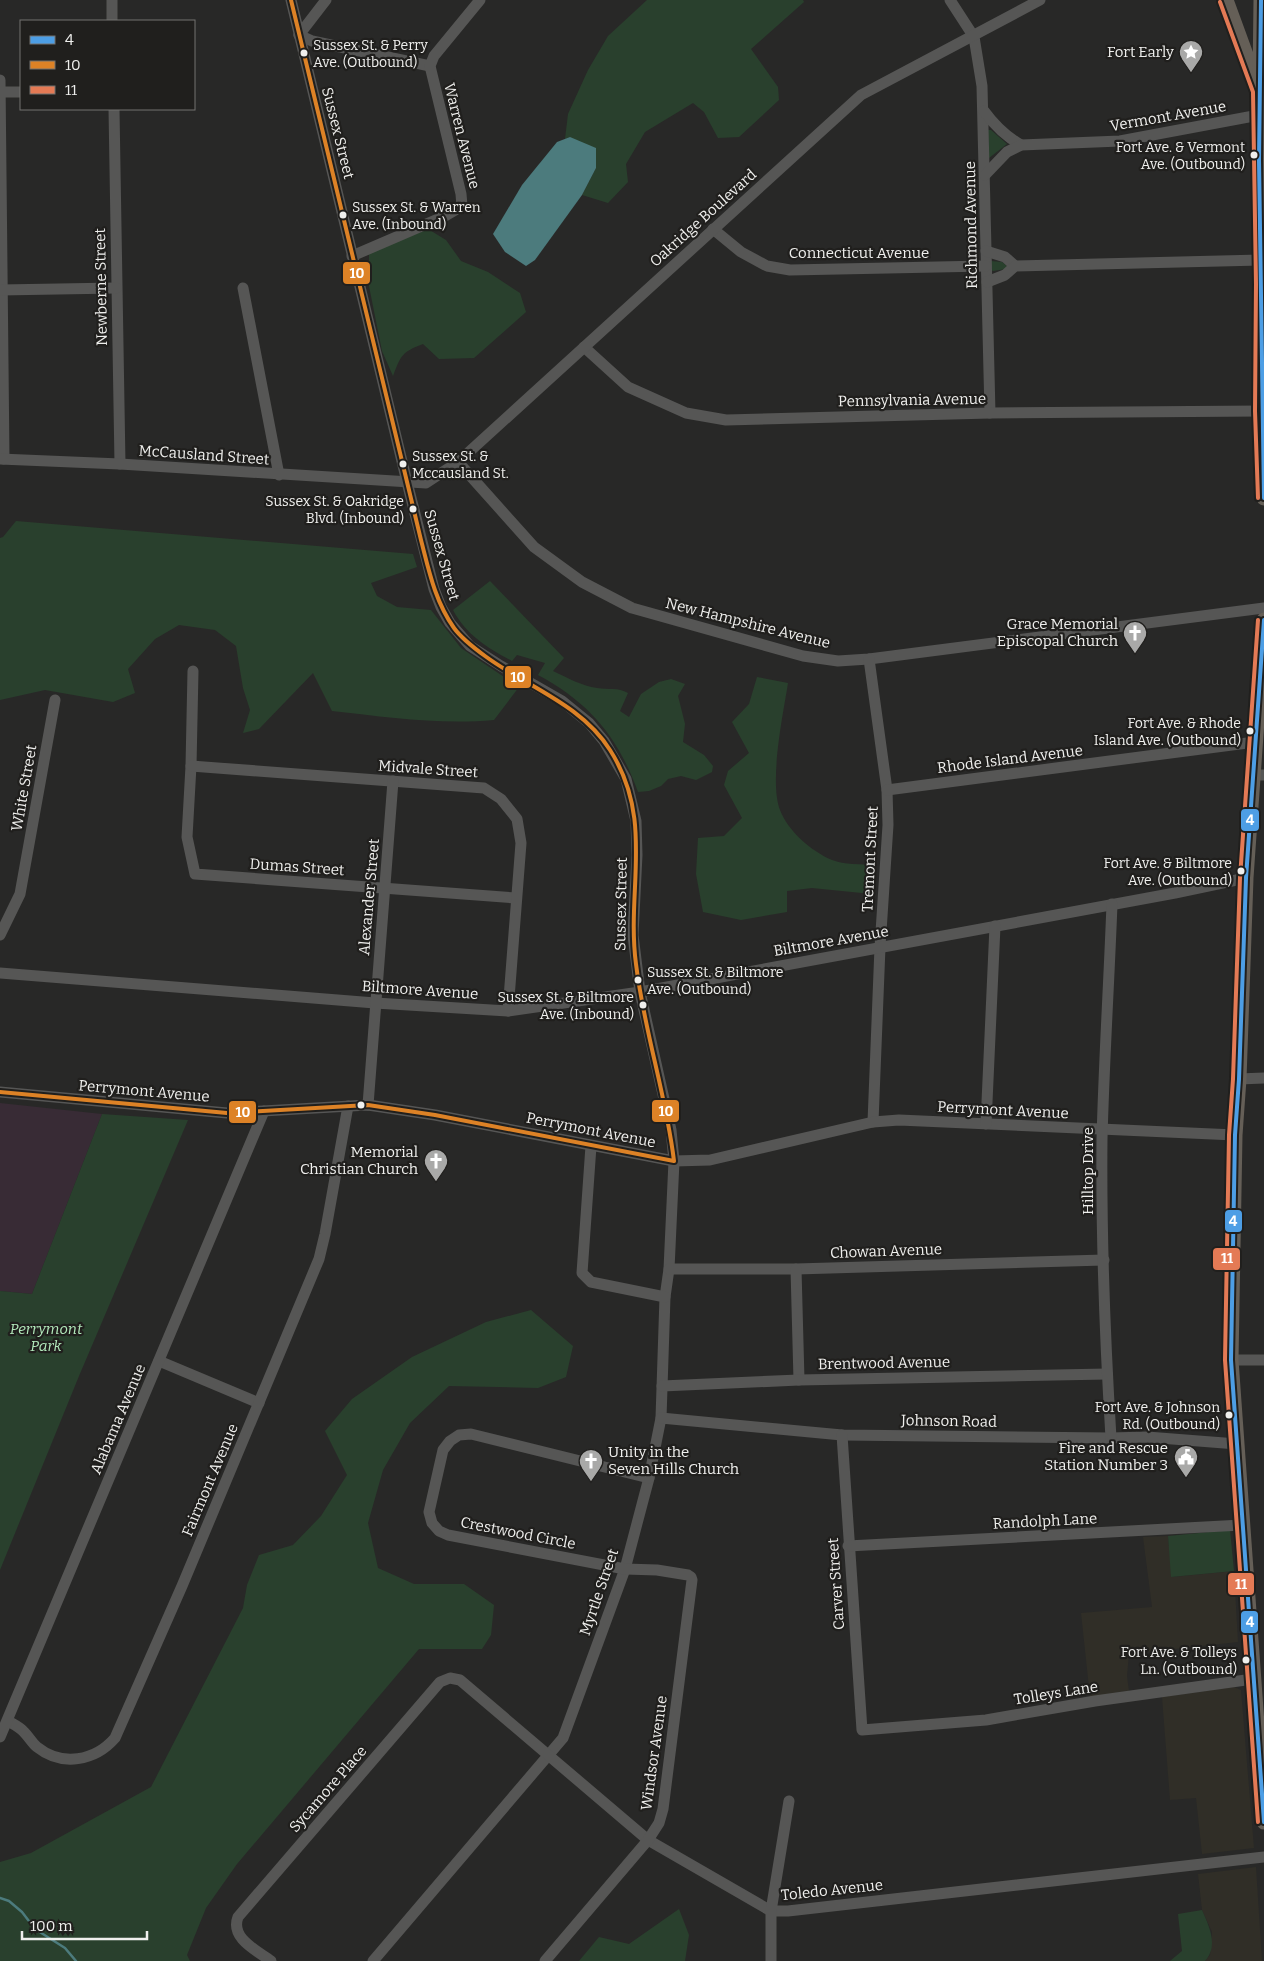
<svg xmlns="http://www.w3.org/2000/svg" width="1264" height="1961" font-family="Bitter,serif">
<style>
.built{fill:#302e27}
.education{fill:#382b35}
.green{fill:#29402d}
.water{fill:#4c7b7d}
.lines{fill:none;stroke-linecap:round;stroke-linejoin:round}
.stream{stroke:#4c7b7d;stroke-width:2.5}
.minor{stroke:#565655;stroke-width:11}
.major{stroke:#655f57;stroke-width:15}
.bus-1-casing{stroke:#201f1d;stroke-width:8}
.bus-2-casing{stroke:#201f1d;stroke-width:8}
.bus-3-casing{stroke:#201f1d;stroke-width:8}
.bus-1{stroke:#4d9ee5;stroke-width:4}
.bus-2{stroke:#dd8226;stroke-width:4}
.bus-3{stroke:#e47a55;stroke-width:4}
.bus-dot{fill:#efefed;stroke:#201f1d;stroke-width:2}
.labels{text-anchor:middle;stroke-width:4.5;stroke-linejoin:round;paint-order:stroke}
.bus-label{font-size:14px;fill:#efefed;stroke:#201f1d;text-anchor:end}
.poi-label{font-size:15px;fill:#efefed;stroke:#201f1d;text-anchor:end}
.street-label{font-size:15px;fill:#efefed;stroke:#201f1d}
.park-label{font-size:15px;font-style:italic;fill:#b2e9bb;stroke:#201f1d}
.line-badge{stroke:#201f1d;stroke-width:2}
.badge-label{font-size:14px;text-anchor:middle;font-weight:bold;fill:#fff}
</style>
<rect width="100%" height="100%" fill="#282827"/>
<g class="built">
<polygon points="1168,1536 1172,1577 1234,1571 1238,1642 1129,1654 1127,1676 1129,1691 1090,1697 1081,1613 1152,1607 1143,1537"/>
<polygon points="1234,1687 1241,1690 1254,1848 1202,1854 1196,1798 1170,1800 1162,1697"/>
<polygon points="1256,1867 1262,1961 1205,1961 1210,1955 1212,1932 1202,1910 1198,1874"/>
</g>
<polygon class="education" points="0,1103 102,1114 32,1294 0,1291"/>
<g class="green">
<polygon points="647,0 803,0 804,2 751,49 778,87 779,100 739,137 718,138 704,112 693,103 645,132 626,164 628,182 608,203 582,195 596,168 570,137 565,139 568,114 588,70 608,36"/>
<polygon points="988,130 991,130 1007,144 989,158"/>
<path d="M428,229L446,240L461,261L488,272L520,293L526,312L474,358L439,359L423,344C402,352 401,355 393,376L382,351L369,286V253Z"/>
<polygon points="991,261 1002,262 1007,266 1006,269 993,271 991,270"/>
<path d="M16,521L413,554L417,567L371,583L377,596L397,607L431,610L461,648L519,687L494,720C440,725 386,717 332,711L313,673L259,729L243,733L250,710L243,688L236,646L215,630L179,625L155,639L128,669L135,693L113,702L45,690L0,700V538L3,537Z"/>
<path d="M490,581L564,658L553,671C568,678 582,686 597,688C608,690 618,687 628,693L620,711L629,717L641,694L659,682L671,679L685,684L678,696L685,724L683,742L704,755L713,766L712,772L696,780L681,776L668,779L661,786L649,791L638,792C618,737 590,703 538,675L545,663L517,655L512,661C488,648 466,635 453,610Z"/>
<path d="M757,677L788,683C783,715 769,781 780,810C788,831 811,851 832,860C844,865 861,864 874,865L872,894L812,888L787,891V912L741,920L703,912L696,874L698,838L724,836L742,818L724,785L728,771L749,753L732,722L749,704Z"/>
<polygon points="102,1114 188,1120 79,1376 0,1570 0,1291 32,1294"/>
<polygon points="531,1310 573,1346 566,1377 538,1388 449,1386 410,1423 383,1470 368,1523 378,1568 414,1584 464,1584 494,1605 491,1635 482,1649 419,1649 237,1864 206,1908 187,1955 190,1961 0,1961 0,1862 31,1853 151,1787 243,1608 247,1585 259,1555 293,1545 321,1516 347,1475 325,1431 352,1399 412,1357 486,1322"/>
<polygon points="1230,1530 1234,1571 1171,1577 1168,1536"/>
<polygon points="679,1909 689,1935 685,1961 579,1961 599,1937 629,1944"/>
<path d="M1202,1910C1209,1926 1219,1946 1205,1961H1170L1182,1951L1178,1914Z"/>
</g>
<polygon class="water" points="570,137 596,148 596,168 582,195 535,260 526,266 505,252 493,234 522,185 557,142"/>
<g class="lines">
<polyline class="stream" points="0,1898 9,1901 22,1912 35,1929 65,1948 76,1961"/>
<g class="minor">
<polyline points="112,0 112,21"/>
<polyline points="291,0 407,482 434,589 441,607 450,623 470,646 501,666 562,701 589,723 604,741 626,779 636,821 637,855 633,935 640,992 671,1130 674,1161 669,1269 665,1297 661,1418 649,1478 625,1569 563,1738 373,1961"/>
<polyline points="950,0 974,37 982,86 990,413"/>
<polyline points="299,35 312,41 430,66"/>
<polyline points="299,35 326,0"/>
<polyline points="0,80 4,459"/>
<polyline points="0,92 21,92"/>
<polyline points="114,109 120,464"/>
<path d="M984,111C995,126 1005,136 1021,145"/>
<polyline points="985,175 1007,152 1021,145 1120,141 1259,115"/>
<polyline points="713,229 741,252 767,266 790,270 986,266"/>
<polyline points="986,251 1005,257 1015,266"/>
<polyline points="352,256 445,216 462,206 461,194 430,66 434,56 480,0"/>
<polyline points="987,282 1005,275 1015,266 1261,260"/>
<polyline points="243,288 279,475"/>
<polyline points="0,290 116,288"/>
<polyline points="584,347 628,387 686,413 726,420 990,413 1261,411"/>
<polyline points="0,459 120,464 426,483 458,462 861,95 1040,0"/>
<polyline points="458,462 534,547 582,582 632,608 803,656 838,661 869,659 1264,608"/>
<polyline points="869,659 887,790 888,825 880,947 873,1122"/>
<polyline points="193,671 191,766 187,837 195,874 516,898"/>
<polyline points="191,766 484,788 501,799 517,819 521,843 508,1011"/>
<polyline points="1253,775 1264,775"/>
<polyline points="887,790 1255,742"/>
<polyline points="0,935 20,894 55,700"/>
<polyline points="0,973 375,1003 508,1011 640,992 1175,893 1246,878"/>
<polyline points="1239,1079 1264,1078"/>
<polyline points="0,1092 227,1113 368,1105 435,1115 674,1161 710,1160 873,1122 899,1120 1235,1135"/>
<polyline points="368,1105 393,781"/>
<polyline points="986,1124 995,926"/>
<polyline points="591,1146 582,1273 591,1282 665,1297"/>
<polyline points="669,1269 796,1269 1104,1260"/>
<polyline points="796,1269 799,1380"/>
<polyline points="1231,1360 1264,1360"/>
<polyline points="159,1361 259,1403"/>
<polyline points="662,1386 799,1380 1107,1374"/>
<polyline points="661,1418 842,1435 1111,1438 1147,1437 1237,1444"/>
<polyline points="842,1435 862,1730 986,1720 1095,1701 1253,1679"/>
<path d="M1111,1438C1105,1339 1101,1239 1102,1139C1104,1061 1109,983 1112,904"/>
<polyline points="848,1546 1242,1525"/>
<path d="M8,1721C13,1724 20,1727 24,1732C29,1737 32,1743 37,1747C62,1767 95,1761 115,1738L182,1586L319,1259L325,1234L348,1106"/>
<polyline points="0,1737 264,1111"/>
<path d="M271,1961C256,1950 230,1938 238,1917L440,1682L450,1678L460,1680L648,1840L771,1911H788L1264,1857"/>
<polyline points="545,1961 648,1840 659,1823 663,1809 692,1580 691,1577 688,1575 657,1570 625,1569 448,1535 439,1531 432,1523 429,1512 443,1450 450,1441 459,1435 471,1434 649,1478"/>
<polyline points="771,1961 771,1911 789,1801"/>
</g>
<g class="major">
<polyline points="1226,0 1256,82"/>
<polyline points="1261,0 1259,160 1264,498"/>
<polyline points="1264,620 1246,878 1239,1079 1235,1135 1231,1360 1264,1822"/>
</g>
<g class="bus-1-casing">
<g id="bus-1">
<polyline points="1261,0 1259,160 1264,498"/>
<polyline points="1264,620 1246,878 1239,1079 1235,1135 1231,1360 1264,1822"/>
</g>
</g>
<g class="bus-2-casing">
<path id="bus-2" d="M0,1092L227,1113L368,1105L435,1115L674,1161C666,1094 644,1031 636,964C626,889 655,820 610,750C581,704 527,687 485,656C474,648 462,639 454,628C435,601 429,571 421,540L291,0"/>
</g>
<g class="bus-3-casing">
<g id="bus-3">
<polyline points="1220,2 1253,92 1256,284 1255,411 1258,498"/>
<polyline points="1258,620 1240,878 1233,1079 1229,1135 1225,1360 1258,1822"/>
</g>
</g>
<use href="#bus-1" class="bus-1"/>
<use href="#bus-2" class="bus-2"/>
<use href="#bus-3" class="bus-3"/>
</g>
<defs>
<g id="sight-pin" transform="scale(1.25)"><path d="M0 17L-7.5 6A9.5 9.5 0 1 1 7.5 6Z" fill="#a9a9a8" stroke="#201f1d"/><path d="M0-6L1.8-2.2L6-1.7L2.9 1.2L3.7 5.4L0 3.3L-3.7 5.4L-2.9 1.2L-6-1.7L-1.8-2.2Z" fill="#fff"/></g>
<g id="church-pin" transform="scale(1.25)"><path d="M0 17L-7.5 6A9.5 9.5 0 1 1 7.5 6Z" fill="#a9a9a8" stroke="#201f1d"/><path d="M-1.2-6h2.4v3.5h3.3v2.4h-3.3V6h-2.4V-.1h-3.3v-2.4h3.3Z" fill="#fff"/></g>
<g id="civic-pin" transform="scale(1.25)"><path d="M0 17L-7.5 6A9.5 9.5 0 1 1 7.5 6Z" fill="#a9a9a8" stroke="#201f1d"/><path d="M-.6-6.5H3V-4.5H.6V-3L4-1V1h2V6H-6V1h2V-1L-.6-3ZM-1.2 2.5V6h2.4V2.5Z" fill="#fff"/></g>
</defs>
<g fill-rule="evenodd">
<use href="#sight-pin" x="1191" y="52"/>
<use href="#church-pin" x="1135" y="633"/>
<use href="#church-pin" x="436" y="1161"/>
<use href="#civic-pin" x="1186" y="1457"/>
<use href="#church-pin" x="591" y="1461"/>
</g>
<g class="bus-dot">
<circle cx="304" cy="53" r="4.5"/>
<circle cx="1254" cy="155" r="4.5"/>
<circle cx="343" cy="215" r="4.5"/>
<circle cx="403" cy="464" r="4.5"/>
<circle cx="413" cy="509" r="4.5"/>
<circle cx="1250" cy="731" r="4.5"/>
<circle cx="1241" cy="871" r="4.5"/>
<circle cx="638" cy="980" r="4.5"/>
<circle cx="643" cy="1005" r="4.5"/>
<circle cx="361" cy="1105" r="4.5"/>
<circle cx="1229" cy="1415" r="4.5"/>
<circle cx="1246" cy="1660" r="4.5"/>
</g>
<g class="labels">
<g class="bus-label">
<text x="313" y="50" text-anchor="start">Sussex St. &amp; Perry<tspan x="313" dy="17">Ave. (Outbound)</tspan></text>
<text x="1245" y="152">Fort Ave. &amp; Vermont<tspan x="1245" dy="17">Ave. (Outbound)</tspan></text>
<text x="352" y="212" text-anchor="start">Sussex St. &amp; Warren<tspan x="352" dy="17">Ave. (Inbound)</tspan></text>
<text x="412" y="461" text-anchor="start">Sussex St. &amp;<tspan x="412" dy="17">Mccausland St.</tspan></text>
<text x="404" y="506">Sussex St. &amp; Oakridge<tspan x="404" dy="17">Blvd. (Inbound)</tspan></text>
<text x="1241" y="728">Fort Ave. &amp; Rhode<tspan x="1241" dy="17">Island Ave. (Outbound)</tspan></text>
<text x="1232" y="868">Fort Ave. &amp; Biltmore<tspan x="1232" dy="17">Ave. (Outbound)</tspan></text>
<text x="647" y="977" text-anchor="start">Sussex St. &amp; Biltmore<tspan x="647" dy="17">Ave. (Outbound)</tspan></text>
<text x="634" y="1002">Sussex St. &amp; Biltmore<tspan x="634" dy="17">Ave. (Inbound)</tspan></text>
<text x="1220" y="1412">Fort Ave. &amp; Johnson<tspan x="1220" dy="17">Rd. (Outbound)</tspan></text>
<text x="1237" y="1657">Fort Ave. &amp; Tolleys<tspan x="1237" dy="17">Ln. (Outbound)</tspan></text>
</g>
<g class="poi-label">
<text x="1174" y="57">Fort Early</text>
<text x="1118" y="629">Grace Memorial<tspan x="1118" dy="17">Episcopal Church</tspan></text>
<text x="418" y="1157">Memorial<tspan x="418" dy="17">Christian Church</tspan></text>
<text x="1168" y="1453">Fire and Rescue<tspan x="1168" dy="17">Station Number 3</tspan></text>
<text x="608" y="1457" text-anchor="start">Unity in the<tspan x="608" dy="17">Seven Hills Church</tspan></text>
</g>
<g class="street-label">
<text transform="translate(1168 116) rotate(-10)" y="5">Vermont Avenue</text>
<text transform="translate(338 133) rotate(76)" y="5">Sussex Street</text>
<text transform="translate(462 136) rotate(76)" y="5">Warren Avenue</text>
<text transform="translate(703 218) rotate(-42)" y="5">Oakridge Boulevard</text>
<text transform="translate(971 225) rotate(-91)" y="5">Richmond Avenue</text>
<text x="859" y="258">Connecticut Avenue</text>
<text transform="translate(101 287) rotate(-91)" y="5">Newberne Street</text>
<text transform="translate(912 400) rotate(-1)" y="5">Pennsylvania Avenue</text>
<text transform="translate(204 455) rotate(4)" y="5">McCausland Street</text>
<text transform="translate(442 555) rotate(74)" y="5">Sussex Street</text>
<text transform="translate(748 623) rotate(14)" y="5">New Hampshire Avenue</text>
<text transform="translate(1010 759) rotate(-7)" y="5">Rhode Island Avenue</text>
<text transform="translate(428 769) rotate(4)" y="5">Midvale Street</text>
<text transform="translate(24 788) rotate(-80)" y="5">White Street</text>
<text transform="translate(870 859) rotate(-87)" y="5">Tremont Street</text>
<text transform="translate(297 867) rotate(4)" y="5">Dumas Street</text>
<text transform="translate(369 897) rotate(-85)" y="5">Alexander Street</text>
<text transform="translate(621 904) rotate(-89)" y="5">Sussex Street</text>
<text transform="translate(831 941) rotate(-10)" y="5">Biltmore Avenue</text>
<text transform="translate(420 990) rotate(4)" y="5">Biltmore Avenue</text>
<text transform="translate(144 1091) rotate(5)" y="5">Perrymont Avenue</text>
<text transform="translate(1003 1110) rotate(3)" y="5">Perrymont Avenue</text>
<text transform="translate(591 1130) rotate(11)" y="5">Perrymont Avenue</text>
<text transform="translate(1088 1171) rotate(-90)" y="5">Hilltop Drive</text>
<text transform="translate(886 1251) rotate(-2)" y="5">Chowan Avenue</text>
<text transform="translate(884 1363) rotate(-1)" y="5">Brentwood Avenue</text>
<text transform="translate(118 1419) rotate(-67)" y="5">Alabama Avenue</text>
<text transform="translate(949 1421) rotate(1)" y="5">Johnson Road</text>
<text transform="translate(210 1480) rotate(-67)" y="5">Fairmont Avenue</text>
<text transform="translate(1045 1521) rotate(-3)" y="5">Randolph Lane</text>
<text transform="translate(518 1533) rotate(11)" y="5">Crestwood Circle</text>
<text transform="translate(836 1584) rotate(-94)" y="5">Carver Street</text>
<text transform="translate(599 1592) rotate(-71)" y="5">Myrtle Street</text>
<text transform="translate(1056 1693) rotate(-9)" y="5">Tolleys Lane</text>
<text transform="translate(654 1753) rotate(-82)" y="5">Windsor Avenue</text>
<text transform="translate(328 1789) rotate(-49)" y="5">Sycamore Place</text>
<text transform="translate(832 1890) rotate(-6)" y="5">Toledo Avenue</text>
</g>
<g class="park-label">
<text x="46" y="1334">Perrymont<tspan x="46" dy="17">Park</tspan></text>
</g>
</g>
<g class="line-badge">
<rect x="342" y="261" width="29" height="24" rx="5" fill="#dd8226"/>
<rect x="504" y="665" width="28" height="24" rx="5" fill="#dd8226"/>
<rect x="1240" y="808" width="20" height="24" rx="5" fill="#4d9ee5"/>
<rect x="651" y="1099" width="29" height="24" rx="5" fill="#dd8226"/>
<rect x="228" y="1100" width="29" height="24" rx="5" fill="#dd8226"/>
<rect x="1224" y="1209" width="19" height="24" rx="5" fill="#4d9ee5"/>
<rect x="1212" y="1247" width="29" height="24" rx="5" fill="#e47a55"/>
<rect x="1227" y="1572" width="28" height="24" rx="5" fill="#e47a55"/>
<rect x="1240" y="1610" width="19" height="24" rx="5" fill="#4d9ee5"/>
</g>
<g class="badge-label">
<text x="357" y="278">10</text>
<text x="518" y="682">10</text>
<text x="1250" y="825">4</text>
<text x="666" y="1116">10</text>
<text x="243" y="1117">10</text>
<text x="1233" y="1226">4</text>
<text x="1227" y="1263">11</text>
<text x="1241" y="1589">11</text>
<text x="1250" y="1627">4</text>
</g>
<rect x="20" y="20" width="175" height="90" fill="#201f1d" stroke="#737270"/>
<rect x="30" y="36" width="25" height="8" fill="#4d9ee5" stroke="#737270"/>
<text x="65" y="45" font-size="15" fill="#efefed">4</text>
<rect x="30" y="61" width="25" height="8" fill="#dd8226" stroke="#737270"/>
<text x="65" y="70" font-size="15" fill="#efefed">10</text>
<rect x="30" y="86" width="25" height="8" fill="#e47a55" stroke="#737270"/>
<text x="65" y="95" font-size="15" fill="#efefed">11</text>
<path d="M22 1931v8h125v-8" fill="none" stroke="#efefed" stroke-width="2.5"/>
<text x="30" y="1931" font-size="15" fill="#efefed" stroke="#201f1d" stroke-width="4" paint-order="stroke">100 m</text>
</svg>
